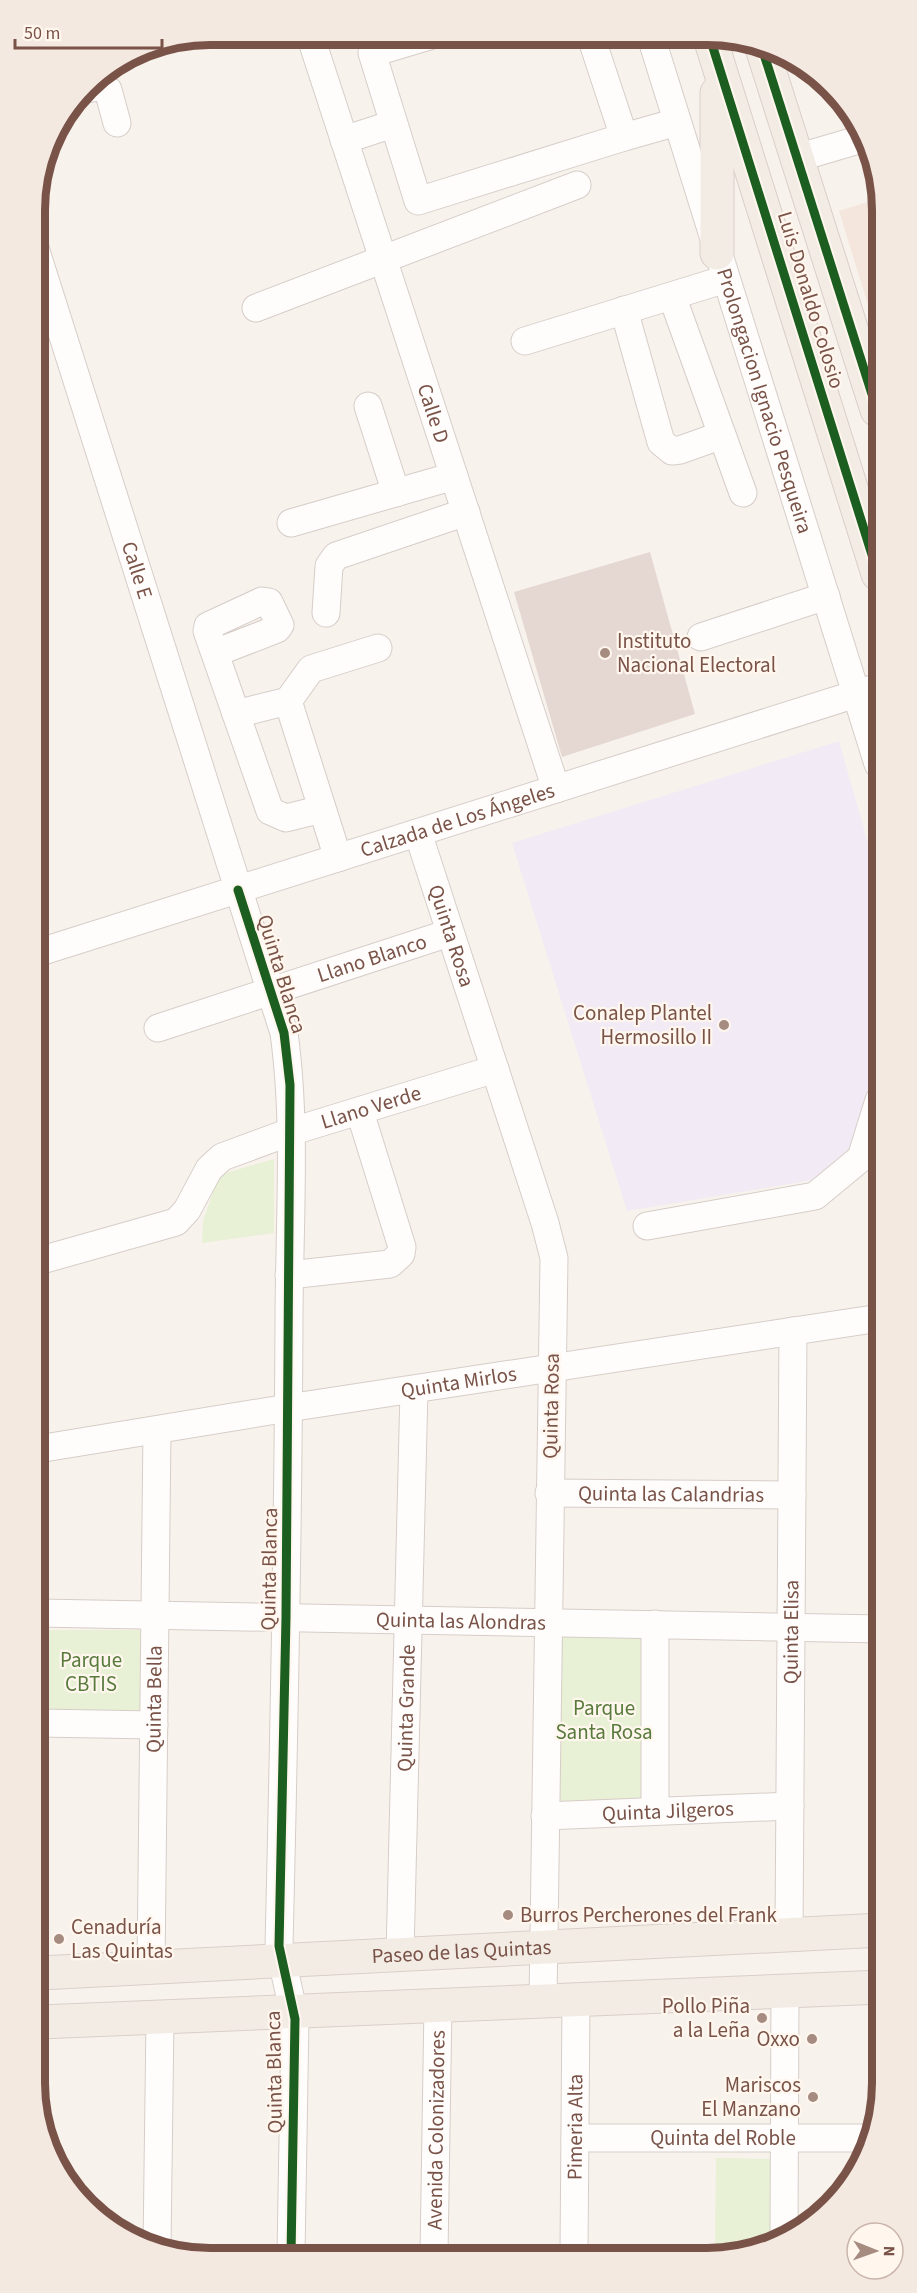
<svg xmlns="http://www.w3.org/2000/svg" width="917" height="2293" font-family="'Source Sans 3',sans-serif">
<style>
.residential{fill:#f4e6dc}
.education{fill:#f2eaf4}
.green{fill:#e8f0d5}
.building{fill:#e5d8d3}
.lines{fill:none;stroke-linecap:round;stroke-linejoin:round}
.minor-casing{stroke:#d7cdc8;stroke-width:29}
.major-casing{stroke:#dacec9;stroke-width:35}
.minor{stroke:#fefdfc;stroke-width:27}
.major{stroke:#f3ece5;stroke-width:33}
.cycleway-casing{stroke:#fff6ee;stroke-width:13}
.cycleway{stroke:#1b5e20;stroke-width:9}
.poi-dot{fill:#a68b81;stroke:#fff6ee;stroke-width:2}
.labels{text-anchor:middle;stroke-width:4.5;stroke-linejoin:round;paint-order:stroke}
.street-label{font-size:21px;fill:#7a5348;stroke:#fff6ee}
.poi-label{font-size:21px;fill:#7a5348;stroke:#fff6ee;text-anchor:end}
.park-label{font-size:21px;fill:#587b3c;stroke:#fff6ee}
.rim{fill:none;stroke:#7a5348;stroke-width:8}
</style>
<rect width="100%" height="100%" fill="#f8f2ec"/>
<polygon class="residential" points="877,199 877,334 839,211"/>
<polygon class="education" points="839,741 879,881 879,1169 627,1211 512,843"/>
<g class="green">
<polygon points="274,1159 274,1233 202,1243 203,1221 219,1175"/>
<rect x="39" y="1630" width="103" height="83"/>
<polygon points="560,1637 650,1638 649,1803 559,1803"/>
<polygon points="716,2158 772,2159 771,2245 752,2253 715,2253"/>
</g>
<polygon class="building" points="650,552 695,714 562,757 514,592"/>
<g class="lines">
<g class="minor-casing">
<g id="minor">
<path id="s1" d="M310,35L556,789"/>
<polyline points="429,36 372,53 418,201 624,137 591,37"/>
<path id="s2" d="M651,37L878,764"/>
<polyline points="86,89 99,87 108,90 117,123"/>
<polyline points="624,137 677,122"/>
<polyline points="344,140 393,124"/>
<polyline points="797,158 865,138"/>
<path id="s3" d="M35,248L284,1033C297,1126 289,1228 289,1322C288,1530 284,1738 279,1946L295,2019L291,2255"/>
<polyline points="672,296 743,493"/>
<polyline points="256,308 577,185"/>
<polyline points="624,310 661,442 672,451 680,450 722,435"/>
<polyline points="525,341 726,279"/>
<polyline points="368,406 396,493"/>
<polyline points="291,523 454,476"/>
<polyline points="326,613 329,566 336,556 466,512"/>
<polyline points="701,637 826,596"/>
<polyline points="215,653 277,629 280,625 269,602 262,601 208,626 207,631 270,811 286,818 322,809"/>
<polyline points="236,714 288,701"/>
<path id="s4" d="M418,833L545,1223L554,1258L543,2001"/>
<polyline points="338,858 288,701 311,669 378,648"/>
<path id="s5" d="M37,953L878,687"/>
<path id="s6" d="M158,1028L449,933"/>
<polyline points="647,1226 815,1196 861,1158 879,1100"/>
<path id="s7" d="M38,1261L176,1222L187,1210L209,1169L222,1157L290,1132L495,1069"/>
<polyline points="289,1275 390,1264 401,1254 402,1247 360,1112"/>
<path id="s8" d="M38,1449L288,1408L880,1318"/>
<path id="s9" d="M549,1493L792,1495"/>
<path id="s10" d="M39,1613L881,1629"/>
<polyline points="39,1723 154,1725"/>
<polyline points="655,1811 655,1624"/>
<path id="s11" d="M545,1816L790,1806"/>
<path id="s12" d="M789,1935L793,1331"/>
<path id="s13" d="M400,1954L414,1390"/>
<path id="s14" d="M151,1967L157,1430"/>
<path id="s15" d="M575,2138H872"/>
<polyline points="784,2239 785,1991"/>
<polyline points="157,2249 160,2017"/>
<path id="s16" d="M574,2253L576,1999"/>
<path id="s17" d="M434,2254L438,2005"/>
</g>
</g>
<g class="major-casing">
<g id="major">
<polyline points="710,38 878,574"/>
<polyline points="762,48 877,410"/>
<polyline points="717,93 717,253"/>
<path id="s18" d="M40,1973L882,1930"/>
<polyline points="40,2022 882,1987"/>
</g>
</g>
<use href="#minor" class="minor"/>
<use href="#major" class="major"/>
<g class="cycleway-casing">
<g id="cycleway">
<polyline points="710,38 878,574"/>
<polyline points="762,48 877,410"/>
<polyline points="238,890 284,1033 290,1085 286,1617 279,1946 295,2019 291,2255"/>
</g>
</g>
<use href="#cycleway" class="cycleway"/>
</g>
<g class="poi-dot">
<circle cx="605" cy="653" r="6"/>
<circle cx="724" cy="1025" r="6"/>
<circle cx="508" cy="1915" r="6"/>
<circle cx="59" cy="1939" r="6"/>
<circle cx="762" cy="2018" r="6"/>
<circle cx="812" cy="2039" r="6"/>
<circle cx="813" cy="2097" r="6"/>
</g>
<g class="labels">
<g class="street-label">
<text transform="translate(811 300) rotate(73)" y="7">Luis Donaldo Colosio</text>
<text dy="7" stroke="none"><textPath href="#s2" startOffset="381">Prolongacion Ignacio Pesqueira</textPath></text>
<text dy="7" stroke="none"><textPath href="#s1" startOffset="398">Calle D</textPath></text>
<text dy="7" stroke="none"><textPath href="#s3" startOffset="338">Calle E</textPath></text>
<text dy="7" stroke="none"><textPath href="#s5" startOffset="441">Calzada de Los Ángeles</textPath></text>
<text dy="7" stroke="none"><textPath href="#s4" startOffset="108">Quinta Rosa</textPath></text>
<text dy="7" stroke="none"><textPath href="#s6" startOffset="225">Llano Blanco</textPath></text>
<text transform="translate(282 974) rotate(73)" y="7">Quinta Blanca</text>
<text dy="7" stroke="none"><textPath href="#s7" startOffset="381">Llano Verde</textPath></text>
<text dy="7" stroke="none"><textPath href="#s8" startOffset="426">Quinta Mirlos</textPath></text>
<text transform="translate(551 1406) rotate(-89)" y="7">Quinta Rosa</text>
<text dy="7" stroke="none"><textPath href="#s9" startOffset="122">Quinta las Calandrias</textPath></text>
<text transform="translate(269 1569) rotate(-89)" y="7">Quinta Blanca</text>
<text dy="7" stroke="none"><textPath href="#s10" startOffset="422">Quinta las Alondras</textPath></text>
<text dy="7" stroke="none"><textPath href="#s12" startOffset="303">Quinta Elisa</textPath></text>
<text dy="7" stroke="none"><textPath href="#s14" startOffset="268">Quinta Bella</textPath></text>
<text dy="7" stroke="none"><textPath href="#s13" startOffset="246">Quinta Grande</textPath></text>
<text dy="7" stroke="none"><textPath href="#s11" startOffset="123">Quinta Jilgeros</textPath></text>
<text dy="7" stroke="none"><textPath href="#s18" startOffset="422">Paseo de las Quintas</textPath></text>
<text transform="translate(274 2072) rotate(-91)" y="7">Quinta Blanca</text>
<text dy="7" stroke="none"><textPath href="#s16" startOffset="126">Pimeria Alta</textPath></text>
<text dy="7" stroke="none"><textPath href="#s17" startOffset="124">Avenida Colonizadores</textPath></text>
<text dy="7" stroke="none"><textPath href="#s15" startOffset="148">Quinta del Roble</textPath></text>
</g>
<g class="poi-label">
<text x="617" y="648" text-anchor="start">Instituto<tspan x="617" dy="24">Nacional Electoral</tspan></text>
<text x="712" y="1020">Conalep Plantel<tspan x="712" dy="24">Hermosillo II</tspan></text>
<text x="520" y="1922" text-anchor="start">Burros Percherones del Frank</text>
<text x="71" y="1934" text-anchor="start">Cenaduría<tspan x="71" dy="24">Las Quintas</tspan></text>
<text x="750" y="2013">Pollo Piña<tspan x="750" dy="24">a la Leña</tspan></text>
<text x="800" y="2046">Oxxo</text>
<text x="801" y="2092">Mariscos<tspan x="801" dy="24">El Manzano</tspan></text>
</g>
<g class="park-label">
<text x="91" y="1667">Parque<tspan x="91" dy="24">CBTIS</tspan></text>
<text x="604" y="1715">Parque<tspan x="604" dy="24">Santa Rosa</tspan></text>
</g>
</g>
<path d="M0 0H917V2293H0ZM210 45H707A165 165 0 0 1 872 210V2083A165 165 0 0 1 707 2248H210A165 165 0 0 1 45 2083V210A165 165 0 0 1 210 45Z" fill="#f4e9e1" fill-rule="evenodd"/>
<path class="rim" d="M210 45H707A165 165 0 0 1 872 210V2083A165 165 0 0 1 707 2248H210A165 165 0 0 1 45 2083V210A165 165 0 0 1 210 45Z"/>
<g transform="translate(875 2251) rotate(91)"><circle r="28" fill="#fff6ee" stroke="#cab5ac" stroke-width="1.5"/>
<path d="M0-4.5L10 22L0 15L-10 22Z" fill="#a68b81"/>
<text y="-9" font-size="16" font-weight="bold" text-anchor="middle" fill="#7a5348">N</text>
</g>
<path d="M15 39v9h147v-9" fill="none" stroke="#7a5348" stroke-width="3"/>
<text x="24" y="39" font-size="18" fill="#7a5348" stroke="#fff6ee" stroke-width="4.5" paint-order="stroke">50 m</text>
</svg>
